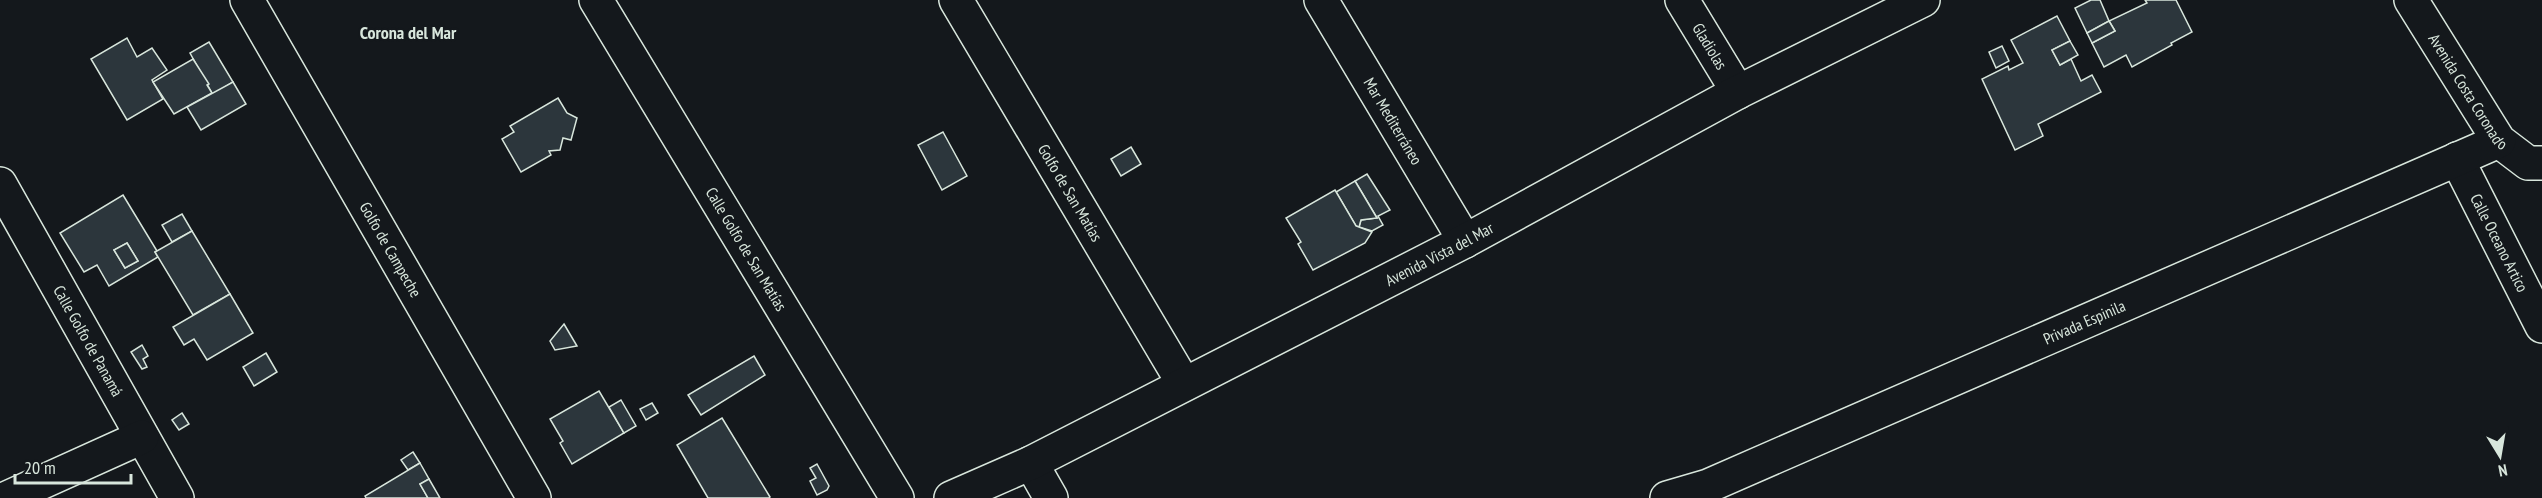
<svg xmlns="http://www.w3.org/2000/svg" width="2542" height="498" font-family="'PT Sans Narrow',sans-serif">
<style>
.building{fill:#2c363c;stroke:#d8e6dc;stroke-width:1.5;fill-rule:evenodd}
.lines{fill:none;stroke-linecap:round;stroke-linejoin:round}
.minor-casing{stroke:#d8e6dc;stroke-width:36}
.minor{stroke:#14181c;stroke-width:33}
.labels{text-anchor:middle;stroke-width:4.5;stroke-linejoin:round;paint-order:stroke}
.street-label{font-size:16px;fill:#d8e6dc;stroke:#14181c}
.neighbourhood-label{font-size:18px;font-weight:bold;fill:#d8e6dc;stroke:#14181c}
</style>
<rect width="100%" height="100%" fill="#14181c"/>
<g class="building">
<polygon points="2091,0 2100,0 2109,21 2087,33 2075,8"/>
<polygon points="2145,0 2176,0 2192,32 2171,43 2172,45 2132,67 2126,55 2104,67 2092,43 2115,31 2109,21 2147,3"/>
<polygon points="2057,16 2070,41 2052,50 2060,65 2071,59 2081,81 2092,75 2101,92 2038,124 2043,136 2015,150 1982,79 2008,66 2009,70 2023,63 2011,40"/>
<polygon points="2109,21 2115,31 2092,43 2087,33"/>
<polygon points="127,38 137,57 152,48 167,70 152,80 163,99 127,120 91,59"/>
<polygon points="2070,41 2078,55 2060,65 2052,50"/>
<polygon points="209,42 233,82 213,95 190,53"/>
<polygon points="2002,46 2009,61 1996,68 1989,52"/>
<polygon points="193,59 209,84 207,85 212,93 174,114 153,82"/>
<polygon points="233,82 246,104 201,130 187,107"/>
<polygon points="558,98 567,113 577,118 571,140 563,138 560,150 549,151 551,155 521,172 502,139 514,132 510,126"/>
<polygon points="943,132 967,176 942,190 918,145"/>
<polygon points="1131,147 1141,164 1121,176 1111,159"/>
<polygon points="1367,174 1390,210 1378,216 1383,225 1372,231 1359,227 1361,220 1377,218 1355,181"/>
<polygon points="1355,181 1377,218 1361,220 1359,227 1356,226 1336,192"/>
<polygon points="1335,190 1356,226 1372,232 1365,243 1313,270 1298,244 1301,242 1286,218"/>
<path d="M123,195L157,251L155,252L158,257L109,286L97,265L84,272L60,233ZM127,243L138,261L125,268L114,250Z"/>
<polygon points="182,214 192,231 172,242 162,225"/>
<polygon points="192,231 230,294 193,315 155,252"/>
<polygon points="127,243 138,261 125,268 114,250"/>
<polygon points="230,294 253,333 207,360 194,339 184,345 173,327"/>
<polygon points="564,324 577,346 555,350 550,341"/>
<polygon points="142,345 148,356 143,359 147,367 142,369 131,352"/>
<polygon points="266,353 277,372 254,386 243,367"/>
<polygon points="754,356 765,375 701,415 688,395"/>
<polygon points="599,391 624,433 572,464 560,443 563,441 550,419"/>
<polygon points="621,400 636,426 624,433 609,407"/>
<polygon points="652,403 658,413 646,420 640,409"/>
<polygon points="182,413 189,424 179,430 172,420"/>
<polygon points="722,418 770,497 769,498 708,498 677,445"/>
<polygon points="413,452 420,463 408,470 401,460"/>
<polygon points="420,463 429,479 420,484 428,498 366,498 365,496"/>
<polygon points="817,464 829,486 827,490 817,495 810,481 816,478 810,468"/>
<polygon points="429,479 440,498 428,498 420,484"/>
</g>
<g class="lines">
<g class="minor-casing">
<g id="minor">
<path id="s1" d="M247,0L534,498"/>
<path id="s2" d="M596,0L897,498"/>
<path id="s3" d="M956,0L1184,384"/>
<path id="s4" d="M1321,0L1465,241"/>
<path id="s5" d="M1682,0L1738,92"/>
<path id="s6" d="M2411,0L2499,141L2528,163H2542"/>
<path id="s7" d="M2457,159L2542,326"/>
<path id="s8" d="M0,184L177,498"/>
<polyline points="1031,463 1051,498"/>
<polyline points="7,498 142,437"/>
<path id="s9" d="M951,498L1031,463L1465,241L1738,92L1923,0"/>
<path id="s10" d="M1667,498L1708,486L2499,141"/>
</g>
</g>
<use href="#minor" class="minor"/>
</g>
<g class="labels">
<g class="street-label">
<text dy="6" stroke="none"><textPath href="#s5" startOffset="54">Gladiolas</textPath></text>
<text dy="6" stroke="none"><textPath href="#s6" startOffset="108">Avenida Costa Coronado</textPath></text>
<text dy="6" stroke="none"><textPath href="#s4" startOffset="141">Mar Mediterráneo</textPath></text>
<text dy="6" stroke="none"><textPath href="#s3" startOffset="224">Golfo de San Matías</textPath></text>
<text dy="6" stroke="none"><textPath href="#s7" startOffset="94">Calle Oceano Artico</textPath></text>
<text dy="6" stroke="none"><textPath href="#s1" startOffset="288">Golfo de Campeche</textPath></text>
<text dy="6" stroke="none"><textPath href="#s2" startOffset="291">Calle Golfo de San Matías</textPath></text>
<text dy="6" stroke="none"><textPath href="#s9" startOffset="546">Avenida Vista del Mar</textPath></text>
<text dy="6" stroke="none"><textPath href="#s10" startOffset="453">Privada Espinila</textPath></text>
<text dy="6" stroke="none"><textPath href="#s8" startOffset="180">Calle Golfo de Panamá</textPath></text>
</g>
<g class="neighbourhood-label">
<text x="408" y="39">Corona del Mar</text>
</g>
</g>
<g transform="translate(2500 456) rotate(169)" stroke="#14181c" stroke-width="4.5" paint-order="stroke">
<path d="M0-4.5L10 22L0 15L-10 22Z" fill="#d8e6dc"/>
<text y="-9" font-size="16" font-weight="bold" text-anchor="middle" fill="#d8e6dc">N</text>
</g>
<path d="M15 474v9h116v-9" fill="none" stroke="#d8e6dc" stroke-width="3"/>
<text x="24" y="474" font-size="18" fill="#d8e6dc" stroke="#14181c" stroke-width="4.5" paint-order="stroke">20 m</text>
</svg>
